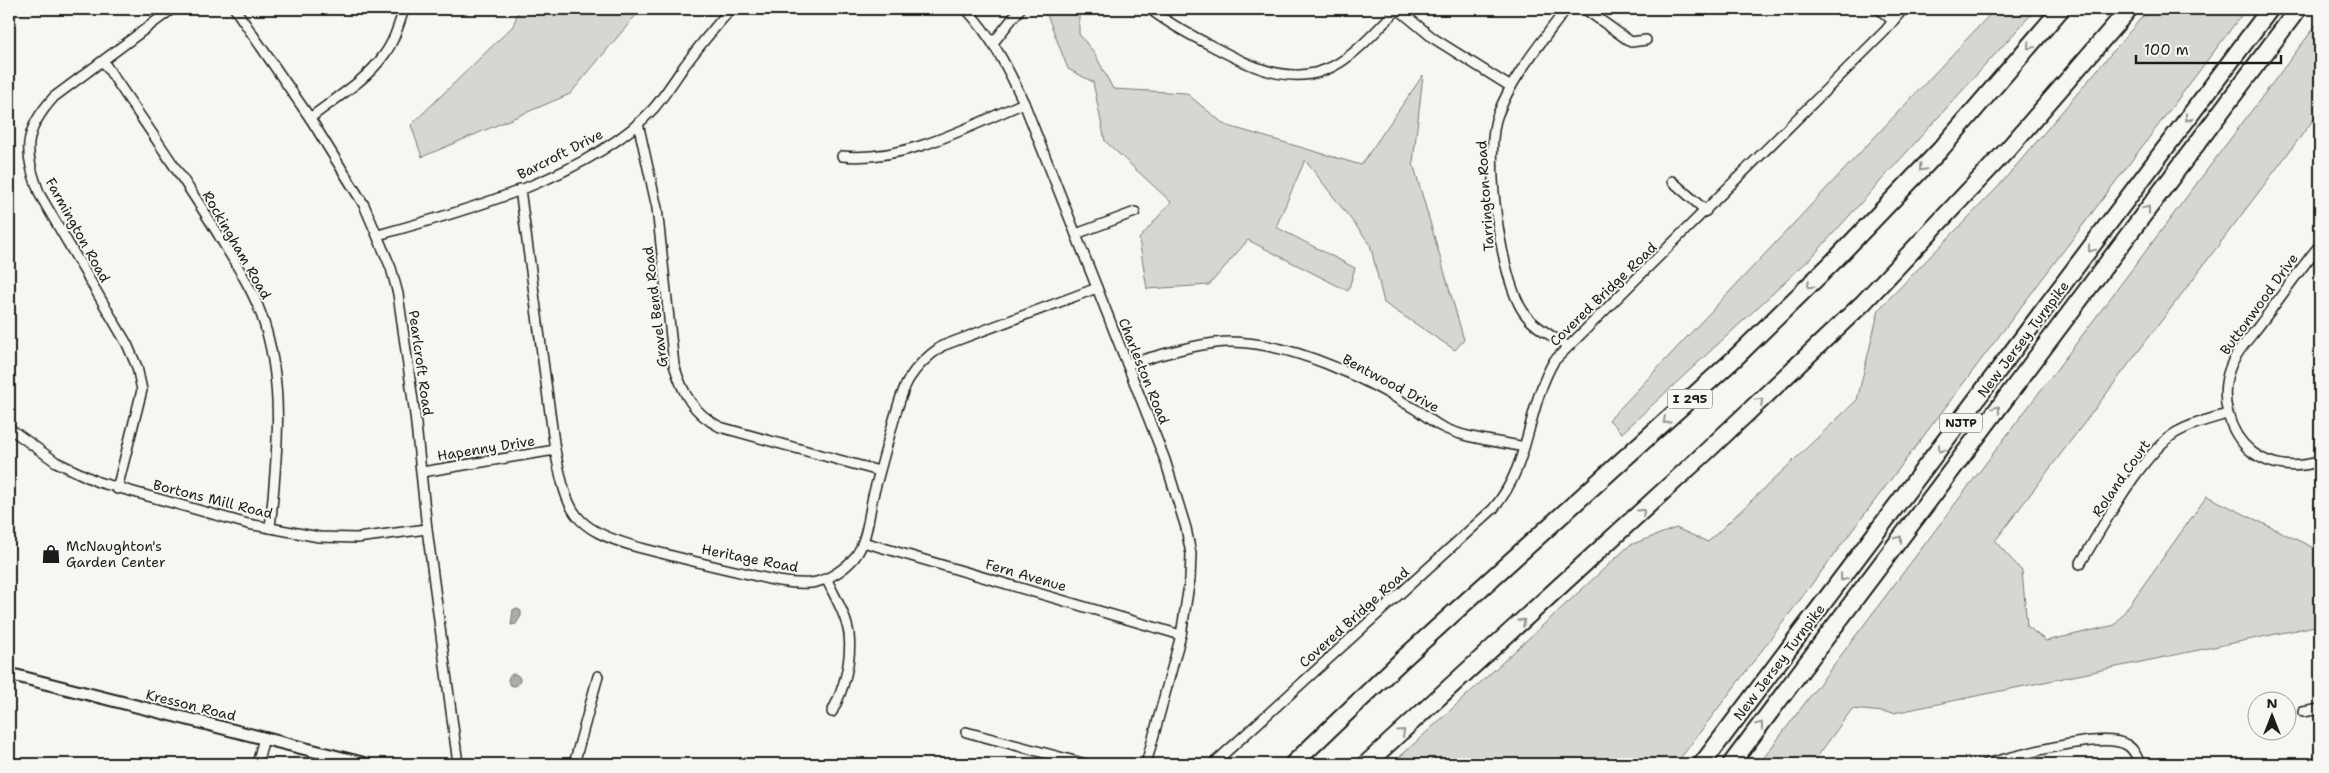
<svg xmlns="http://www.w3.org/2000/svg" width="2329" height="773" font-family="'Shantell Sans',sans-serif">
<style>
.green{fill:#d6d6d2;stroke:#797977}
.water{fill:#acaca9;stroke:#727271}
.lines{fill:none;stroke-linecap:round;stroke-linejoin:round}
.minor-casing{stroke:#1c1c1c;stroke-width:12}
.tertiary-casing{stroke:#1c1c1c;stroke-width:15}
.motorway-casing{stroke:#1c1c1c;stroke-width:20}
.minor{stroke:#f6f6f2;stroke-width:9}
.tertiary{stroke:#f6f6f2;stroke-width:11}
.motorway{stroke:#f6f6f2;stroke-width:16}
.oneway{stroke:#949492}
.labels{text-anchor:middle;stroke-width:4;stroke-linejoin:round;paint-order:stroke}
.shield{fill:#f6f6f2;stroke:#5d5d5c;stroke-width:1}
.shield-label{font-size:12px;font-weight:bold;fill:#1c1c1c}
.street-label{font-size:14px;fill:#1c1c1c;stroke:#f6f6f2}
.poi-label{font-size:14px;fill:#1c1c1c;stroke:#f6f6f2;text-anchor:start}
</style>
<rect width="100%" height="100%" fill="#f6f6f2"/>
<filter id="ink" filterUnits="userSpaceOnUse"><feTurbulence type="fractalNoise" baseFrequency=".02" numOctaves="2"/><feDisplacementMap in="SourceGraphic" scale="10" xChannelSelector="R" yChannelSelector="G"/><feConvolveMatrix kernelMatrix="1 2 1 2 8 2 1 2 1" color-interpolation-filters="sRGB"/></filter>
<g filter="url(#ink)">
<g class="green">
<polygon points="519,9 641,9 570,94 422,157 411,125 513,26"/>
<polygon points="1040,9 1079,9 1079,34 1095,54 1113,89 1186,93 1225,125 1361,165 1423,75 1413,163 1464,340 1455,350 1384,303 1370,244 1305,160 1276,227 1355,268 1348,291 1248,240 1209,285 1147,289 1139,239 1171,202 1105,141 1093,82 1068,69 1048,17"/>
<polygon points="1995,9 2036,9 1812,257 1622,433 1609,420"/>
<polygon points="2149,9 2246,9 1676,764 1392,764 1630,545 1676,528 1708,542 1857,400 1879,309 1998,187"/>
<polygon points="2320,20 2320,111 1995,541 2022,571 2027,626 2046,641 2115,625 2207,496 2320,551 2320,625 1894,713 1852,709 1812,764 1759,764"/>
</g>
<g class="water">
<polygon points="516,608 521,611 521,616 516,624 511,625 513,610"/>
<circle cx="514" cy="680" r="6"/>
</g>
<g class="lines">
<g class="minor-casing">
<g id="minor">
<polyline points="235,9 310,118 364,205 391,268 398,294 415,415 427,529 458,764"/>
<path d="M966,9C992,37 1008,68 1024,103L1165,460L1186,528L1191,554L1190,579L1181,635L1146,764"/>
<path d="M1150,9C1169,24 1190,35 1212,46C1254,68 1299,92 1345,59C1364,46 1381,25 1398,9"/>
<polyline points="1398,9 1433,38 1511,87"/>
<path d="M1566,9C1542,42 1513,75 1498,114C1483,150 1500,282 1525,314C1534,327 1554,337 1567,346"/>
<polyline points="1585,9 1631,42 1646,40"/>
<polyline points="1879,9 1893,21"/>
<polyline points="993,43 1020,9"/>
<path d="M103,61C141,118 182,175 218,234C233,260 251,286 261,314C286,382 277,458 270,528"/>
<path d="M310,118C334,99 366,81 384,55C394,42 399,24 404,9"/>
<path d="M638,123L657,208L674,365C683,394 693,413 720,427L879,471"/>
<path d="M842,156C906,162 967,127 1024,103"/>
<polyline points="1672,181 1706,211"/>
<path d="M520,189L555,450C568,514 572,528 637,547C672,556 708,565 744,573C764,578 789,585 811,583C827,581 844,570 855,557C867,542 869,514 873,496C879,474 885,452 891,430C903,389 905,372 942,346L1097,288"/>
<polyline points="1076,234 1135,212"/>
<path d="M378,235C463,212 594,175 654,108C665,95 675,79 685,65C700,45 715,27 731,9"/>
<path d="M2320,245C2298,271 2279,300 2258,327C2248,340 2235,353 2230,368C2219,396 2228,433 2252,452C2271,467 2297,469 2320,461"/>
<path d="M1127,364C1159,356 1199,342 1231,342C1293,343 1363,377 1415,409C1424,414 1431,421 1440,426C1465,439 1497,441 1524,447"/>
<polyline points="9,428 56,462 98,482 248,524 319,537 357,538 427,529"/>
<polyline points="422,472 555,450"/>
<path d="M117,489L142,390L137,367L127,344L40,195C24,152 22,132 54,97L172,9"/>
<polyline points="863,542 1181,635"/>
<path d="M2080,564C2101,530 2143,451 2177,432C2193,423 2210,419 2227,414"/>
<path d="M827,580C835,597 846,615 849,634C852,660 844,689 832,712"/>
<polyline points="2303,712 2320,709"/>
<polyline points="966,732 1086,764"/>
<polyline points="257,764 264,738"/>
<polyline points="574,764 598,676"/>
<path d="M1213,764L1493,509C1531,465 1526,409 1554,361L1885,31L1903,9"/>
<path d="M1985,764C2014,757 2102,730 2127,745C2134,749 2137,757 2140,764"/>
</g>
</g>
<g class="tertiary-casing">
<polyline id="tertiary" points="9,674 366,764"/>
</g>
<g class="motorway-casing">
<g id="motorway">
<polyline points="1293,764 1404,658 1733,360 1832,263 1940,150 2061,9"/>
<polyline points="1366,764 1705,453 1863,303 2008,149 2129,9"/>
<polyline points="1702,764 2270,9"/>
<polyline points="1731,764 2298,9"/>
</g>
</g>
<use href="#minor" class="minor"/>
<use href="#tertiary" class="tertiary"/>
<use href="#motorway" class="motorway"/>
</g>
<defs><path id="oneway-chevron" d="M-2-3.5L2.5 0L-2 3.5" fill="none" stroke-width="1.6" stroke-linecap="round" stroke-linejoin="round" transform="scale(1.25)"/></defs>
<g class="oneway">
<use href="#oneway-chevron" transform="translate(2030 46) rotate(131)"/>
<use href="#oneway-chevron" transform="translate(2188 118) rotate(127)"/>
<use href="#oneway-chevron" transform="translate(1922 168) rotate(133)"/>
<use href="#oneway-chevron" transform="translate(2147 209) rotate(-53)"/>
<use href="#oneway-chevron" transform="translate(2091 249) rotate(127)"/>
<use href="#oneway-chevron" transform="translate(1810 285) rotate(136)"/>
<use href="#oneway-chevron" transform="translate(1760 401) rotate(-44)"/>
<use href="#oneway-chevron" transform="translate(1997 409) rotate(-53)"/>
<use href="#oneway-chevron" transform="translate(1666 421) rotate(138)"/>
<use href="#oneway-chevron" transform="translate(1941 449) rotate(127)"/>
<use href="#oneway-chevron" transform="translate(1642 512) rotate(-43)"/>
<use href="#oneway-chevron" transform="translate(1899 539) rotate(-53)"/>
<use href="#oneway-chevron" transform="translate(1843 578) rotate(127)"/>
<use href="#oneway-chevron" transform="translate(1522 622) rotate(-43)"/>
<use href="#oneway-chevron" transform="translate(1760 725) rotate(-53)"/>
<use href="#oneway-chevron" transform="translate(1402 732) rotate(-42)"/>
</g>
</g>
<defs>
<g id="shop-bare" transform="scale(1.5)"><path d="M-5-2.5h2.3a2.7 3.5 0 0 1 5.4 0H5L5.5 6h-11ZM-1.5-2.5h3a1.5 2.3 0 0 0-3 0Z" fill="#1c1c1c" stroke="#f6f6f2" stroke-width="2.5" paint-order="stroke"/></g>
</defs>
<g fill-rule="evenodd">
<use href="#shop-bare" x="51" y="554"/>
</g>
<g class="labels">
<g class="shield">
<rect x="1667.5" y="389.5" width="45" height="19" rx="4"/>
<rect x="1940" y="413.5" width="42" height="19" rx="4"/>
</g>
<g class="shield-label">
<text x="1690" y="403">I 295</text>
<text x="1961" y="427">NJTP</text>
</g>
<g class="street-label">
<text transform="translate(560 154) rotate(-27)" y="5">Barcroft Drive</text>
<text transform="translate(1485 196) rotate(-94)" y="5">Tarrington Road</text>
<text transform="translate(78 230) rotate(61)" y="5">Farmington Road</text>
<text transform="translate(237 245) rotate(60)" y="5">Rockingham Road</text>
<text transform="translate(1603 294) rotate(-44)" y="5">Covered Bridge Road</text>
<text transform="translate(2259 304) rotate(-54)" y="5">Buttonwood Drive</text>
<text transform="translate(655 307) rotate(-97)" y="5">Gravel Bend Road</text>
<text transform="translate(2023 339) rotate(-53)" y="5">New Jersey Turnpike</text>
<text transform="translate(421 363) rotate(82)" y="5">Pearlcroft Road</text>
<text transform="translate(1144 371) rotate(68)" y="5">Charleston Road</text>
<text transform="translate(1391 383) rotate(28)" y="5">Bentwood Drive</text>
<text transform="translate(486 448) rotate(-9)" y="5">Hapenny Drive</text>
<text transform="translate(2121 478) rotate(-55)" y="5">Roland Court</text>
<text transform="translate(213 499) rotate(14)" y="5">Bortons Mill Road</text>
<text transform="translate(750 558) rotate(11)" y="5">Heritage Road</text>
<text transform="translate(1026 575) rotate(16)" y="5">Fern Avenue</text>
<text transform="translate(1354 617) rotate(-42)" y="5">Covered Bridge Road</text>
<text transform="translate(1779 662) rotate(-53)" y="5">New Jersey Turnpike</text>
<text transform="translate(191 705) rotate(14)" y="5">Kresson Road</text>
</g>
<g class="poi-label">
<text x="66" y="551">McNaughton's<tspan x="66" dy="16">Garden Center</tspan></text>
</g>
</g>
<rect width="2329" height="773" fill="none" stroke="#f6f6f2" stroke-width="30"/>
<rect x="15" y="15" width="2299" height="743" fill="none" stroke="#1c1c1c" stroke-width="2" filter="url(#ink)"/>
<g transform="translate(2272 716)"><circle r="24" fill="#f6f6f2" stroke="#9f9f9c"/>
<path d="M0-4L9 19L0 12L-9 19Z" fill="#1c1c1c"/>
<text y="-8" font-size="14" font-weight="bold" text-anchor="middle" fill="#1c1c1c">N</text>
</g>
<path d="M2136 55v8h145v-8" fill="none" stroke="#1c1c1c" stroke-width="2.5"/>
<text x="2144" y="55" font-size="15" fill="#1c1c1c" stroke="#f6f6f2" stroke-width="4" paint-order="stroke">100 m</text>
</svg>
